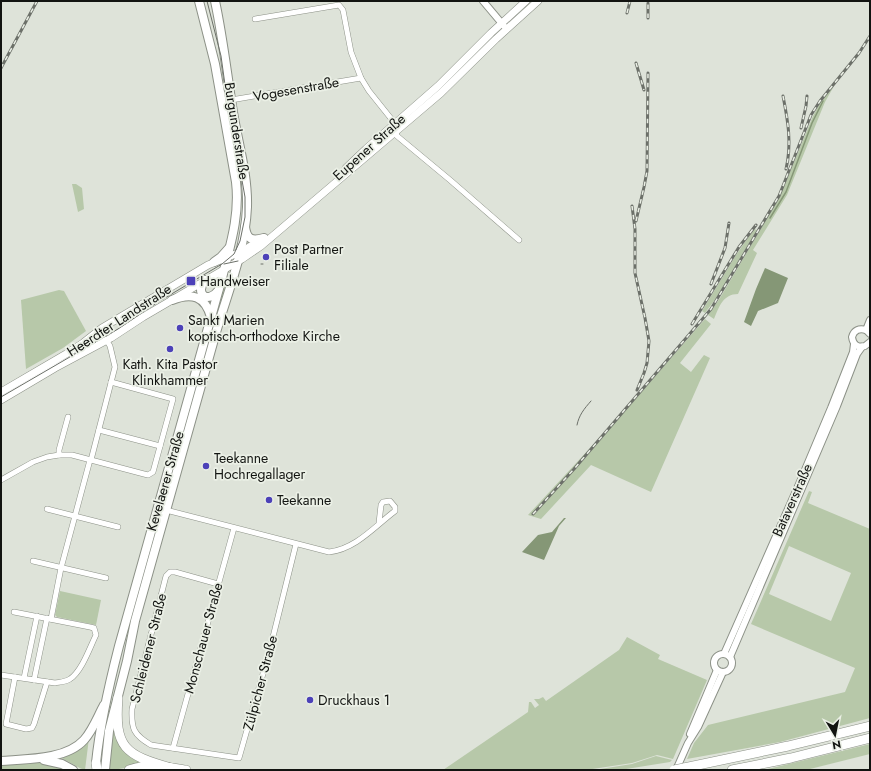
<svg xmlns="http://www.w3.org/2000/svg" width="871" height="771" font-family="Jost,sans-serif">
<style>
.green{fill:#b7c8a9;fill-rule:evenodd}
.water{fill:#859776}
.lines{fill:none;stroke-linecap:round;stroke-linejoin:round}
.stream{stroke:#859776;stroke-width:1.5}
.minor-casing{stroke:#8c9187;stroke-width:6}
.tertiary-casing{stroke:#8c9187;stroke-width:8}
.secondary-casing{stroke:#8c9187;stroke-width:8}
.primary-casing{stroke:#8c9187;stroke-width:10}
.trunk-casing{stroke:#8c9187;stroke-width:10}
.motorway-casing{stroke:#8c9187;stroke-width:10}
.minor{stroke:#fff;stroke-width:5}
.tertiary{stroke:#fff;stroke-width:6}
.secondary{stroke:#fff;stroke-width:7}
.primary{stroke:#fff;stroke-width:8}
.trunk{stroke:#fff;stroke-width:8}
.motorway{stroke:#fff;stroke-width:9}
.tram{stroke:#6c7069;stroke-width:1}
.rail-casing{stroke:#6c7069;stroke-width:3}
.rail{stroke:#ebf0e6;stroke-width:1.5;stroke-dasharray:4.5;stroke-linecap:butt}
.motorway-bridge-casing{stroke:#8c9187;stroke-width:10;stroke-linecap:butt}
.motorway-bridge{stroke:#fff;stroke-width:9}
.poi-dot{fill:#4c41b8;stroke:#ebf0e6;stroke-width:1.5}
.labels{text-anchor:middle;stroke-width:3.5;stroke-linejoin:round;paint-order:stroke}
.street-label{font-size:14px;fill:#121411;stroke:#ebf0e6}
.poi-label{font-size:14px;fill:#121411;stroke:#ebf0e6;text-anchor:start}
</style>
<rect width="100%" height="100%" fill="#dee3d9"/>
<g class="green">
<path d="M834,86L825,102L787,195L753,250L757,253L738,294C723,294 719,307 714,319L708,315L720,298L780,196L813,116L821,101Z"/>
<polygon points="72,184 76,184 82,188 84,209 78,212"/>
<polygon points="754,229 757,230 717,297 705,313 702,311 736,255"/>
<polygon points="225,280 227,281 227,283 176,466 175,466 178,446"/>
<polygon points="59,290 64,291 86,331 63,348 26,369 21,300"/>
<polygon points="705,319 711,324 680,363 691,372 704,355 710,358 651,492 591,465 541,519 528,515 629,406"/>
<path d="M809,491L812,492L808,503L870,529V718L780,742L687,759L694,743L708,725L845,692L855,668L751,624ZM789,546L851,573L831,621L769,594Z"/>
<polygon points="60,591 101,600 96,625 57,617 55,615"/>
<polygon points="627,637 660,655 658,659 707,680 673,759 657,755 632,763 586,770 443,770 528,712 529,702 531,702 535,708 539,705 534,699 539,699 543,697 546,701 619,650"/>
<path d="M114,726L142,763C130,766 121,770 109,770Z"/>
<path d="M89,738L85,770C82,770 65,759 59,757Z"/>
<polygon points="870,744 870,754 806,770 764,770"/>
<polygon points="656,756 672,760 670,762 620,770 594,770 632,764"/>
<polygon points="33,761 51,763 69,770 1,770 1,765"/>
</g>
<g class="water">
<polygon points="765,268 788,278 778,303 758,311 751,326 744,322 756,289"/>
<polygon points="564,518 566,518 559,526 544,560 522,552 538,535 552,532"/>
</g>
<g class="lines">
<polyline class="stream" points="770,218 786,192 812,123 823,101"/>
<g class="minor-casing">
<g id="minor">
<polyline points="255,19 339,5 343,10 351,52 361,78 369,91 393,121 397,136 450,180 519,240"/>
<polyline points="231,100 361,78"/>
<polyline points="99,430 160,446"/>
<polyline points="59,455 59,450 68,417"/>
<polyline points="91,460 115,367 110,346 107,341 96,333"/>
<polyline points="1,480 33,462 47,457 59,455 72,455 144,474 148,475 153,472 173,399 111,382"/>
<polyline points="47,509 118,527"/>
<path d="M166,510L329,552C356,549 375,526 395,511V507L390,501L383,502L381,505L379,523"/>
<polyline points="33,561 106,578"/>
<path d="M218,584L175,572H170L166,576L132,709C131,729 134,735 151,745L239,758L270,649L296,544"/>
<polyline points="51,619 61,568 90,460"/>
<path d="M1,675L55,683C60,682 65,682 70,679C82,671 90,647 96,635L94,628L90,627L14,612"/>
<polyline points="15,677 6,724 26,729 32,728 34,724 47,682"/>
<polyline points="24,678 37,616"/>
<polyline points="34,680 47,618"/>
<polyline points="173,748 234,528"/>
</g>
</g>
<g class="tertiary-casing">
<g id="tertiary">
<polyline points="483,1 504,26"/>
<polyline points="866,330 870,320"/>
<path d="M870,334L866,330C859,328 854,330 852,337C853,345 858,348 865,346L870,342"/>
<circle cx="723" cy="663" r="9"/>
<polyline points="724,654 799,484 831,408 853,352 854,344"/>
<polyline points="730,657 837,406 857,354 862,347"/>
<polyline points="690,734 717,670"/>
<polyline points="676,770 688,743 698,727 723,672"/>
</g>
</g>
<g class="secondary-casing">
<g id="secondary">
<polyline points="346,168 366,149 438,86 491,33 526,1"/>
<polyline points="1,392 66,354 83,343 102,328 208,265 243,251 263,238"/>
<polyline points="1,400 55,368 111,338 143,317 242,259 261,246 441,93 496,39 538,1"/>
</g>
</g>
<g class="primary-casing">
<g id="primary">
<path d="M245,227C247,240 252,241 264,238"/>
<polyline points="214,262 221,257 229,248"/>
<path d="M205,280C194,294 208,304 218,291"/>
<path d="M172,300C192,292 205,296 211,317"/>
<path d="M96,763C100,723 109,685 119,646L222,278C230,246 240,216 236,182L215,64L199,1"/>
<path d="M105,770L109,731L127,661L135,621C161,529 187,436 213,343C225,298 245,254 247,207C248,175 238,143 233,112C227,75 223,38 215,1"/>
</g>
</g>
<g class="trunk-casing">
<g id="trunk">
<polyline points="44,760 62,764 73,770"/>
<path d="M1,761C26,759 66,760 84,740C93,730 98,716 104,705"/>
</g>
</g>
<g class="motorway-casing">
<g id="motorway">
<path d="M118,698C114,748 125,755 171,768"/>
<polyline points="96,763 97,770"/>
<polyline points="684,768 788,746 870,726"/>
<path d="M129,770C147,763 167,767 186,770"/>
<polyline points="732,770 791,758 870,738"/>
</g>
</g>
<use href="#minor" class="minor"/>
<use href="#tertiary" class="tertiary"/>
<use href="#secondary" class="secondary"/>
<use href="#primary" class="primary"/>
<use href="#trunk" class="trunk"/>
<use href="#motorway" class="motorway"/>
<g class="tram">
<polyline points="224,264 238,261"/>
<polyline points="261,264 263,264"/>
<polyline points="1,397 118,329 158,302 222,264 234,254 240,241 245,217 245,197 226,92 221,56 207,1"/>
<path d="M577,425C579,415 584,409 591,401"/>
</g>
<g class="rail-casing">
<g id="rail">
<polyline points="627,13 630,1"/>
<polyline points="648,18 648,3"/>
<polyline points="636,63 644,90"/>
<polyline points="1,68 37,1"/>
<path d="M783,96C788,121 792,144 786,169"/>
<polyline points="801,128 806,106 807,96"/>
<polyline points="632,206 635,229 635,273 645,318 649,341 647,363 644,373 637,390"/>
<polyline points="636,221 644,187 647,171 648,73"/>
<polyline points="711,284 725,248 729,223"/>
<polyline points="692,324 739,247 756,225"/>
<polyline points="533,514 574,469 711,309 779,196 811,115 820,101 859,53 870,36"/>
</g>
</g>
<use href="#rail" class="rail"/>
<g class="motorway-bridge-casing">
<polyline id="motorway-bridge" points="674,770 684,768"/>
</g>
<use href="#motorway-bridge" class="motorway-bridge"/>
</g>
<g class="poi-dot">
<circle cx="266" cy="257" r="4"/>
<rect x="186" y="276" width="10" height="10" rx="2"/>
<circle cx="180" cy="328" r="4"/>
<circle cx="170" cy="349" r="4"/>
<circle cx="206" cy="466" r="4"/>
<circle cx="269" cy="500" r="4"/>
<circle cx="310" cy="700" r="4"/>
</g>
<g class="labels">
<g class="street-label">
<text transform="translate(296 89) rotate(-10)" y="5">Vogesenstraße</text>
<text transform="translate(237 131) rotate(81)" y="5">Burgunderstraße</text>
<text transform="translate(369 147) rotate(-42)" y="5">Eupener Straße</text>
<text transform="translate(119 320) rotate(-33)" y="5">Heerdter Landstraße</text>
<text transform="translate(165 481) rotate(-74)" y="5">Kevelaerer Straße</text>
<text transform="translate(792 500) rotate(-66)" y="5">Bataverstraße</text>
<text transform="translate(203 638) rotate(-75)" y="5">Monschauer Straße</text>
<text transform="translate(148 648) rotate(-76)" y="5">Schleidener Straße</text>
<text transform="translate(260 683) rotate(-75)" y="5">Zülpicher Straße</text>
</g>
<g class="poi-label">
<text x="274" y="254">Post Partner<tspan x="274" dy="16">Filiale</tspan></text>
<text x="200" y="286">Handweiser</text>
<text x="188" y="325">Sankt Marien<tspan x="188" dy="16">koptisch-orthodoxe Kirche</tspan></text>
<text x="170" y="369" text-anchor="middle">Kath. Kita Pastor<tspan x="170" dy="16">Klinkhammer</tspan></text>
<text x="214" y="463">Teekanne<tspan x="214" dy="16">Hochregallager</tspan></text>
<text x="277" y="505">Teekanne</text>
<text x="318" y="705">Druckhaus 1</text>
</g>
</g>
<rect width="871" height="771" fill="none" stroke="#121411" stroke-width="4"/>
<g transform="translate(835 735) rotate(170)" stroke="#ebf0e6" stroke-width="3" paint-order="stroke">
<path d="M0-3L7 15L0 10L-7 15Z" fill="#121411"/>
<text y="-6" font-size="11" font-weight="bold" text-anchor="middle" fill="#121411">N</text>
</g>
</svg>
